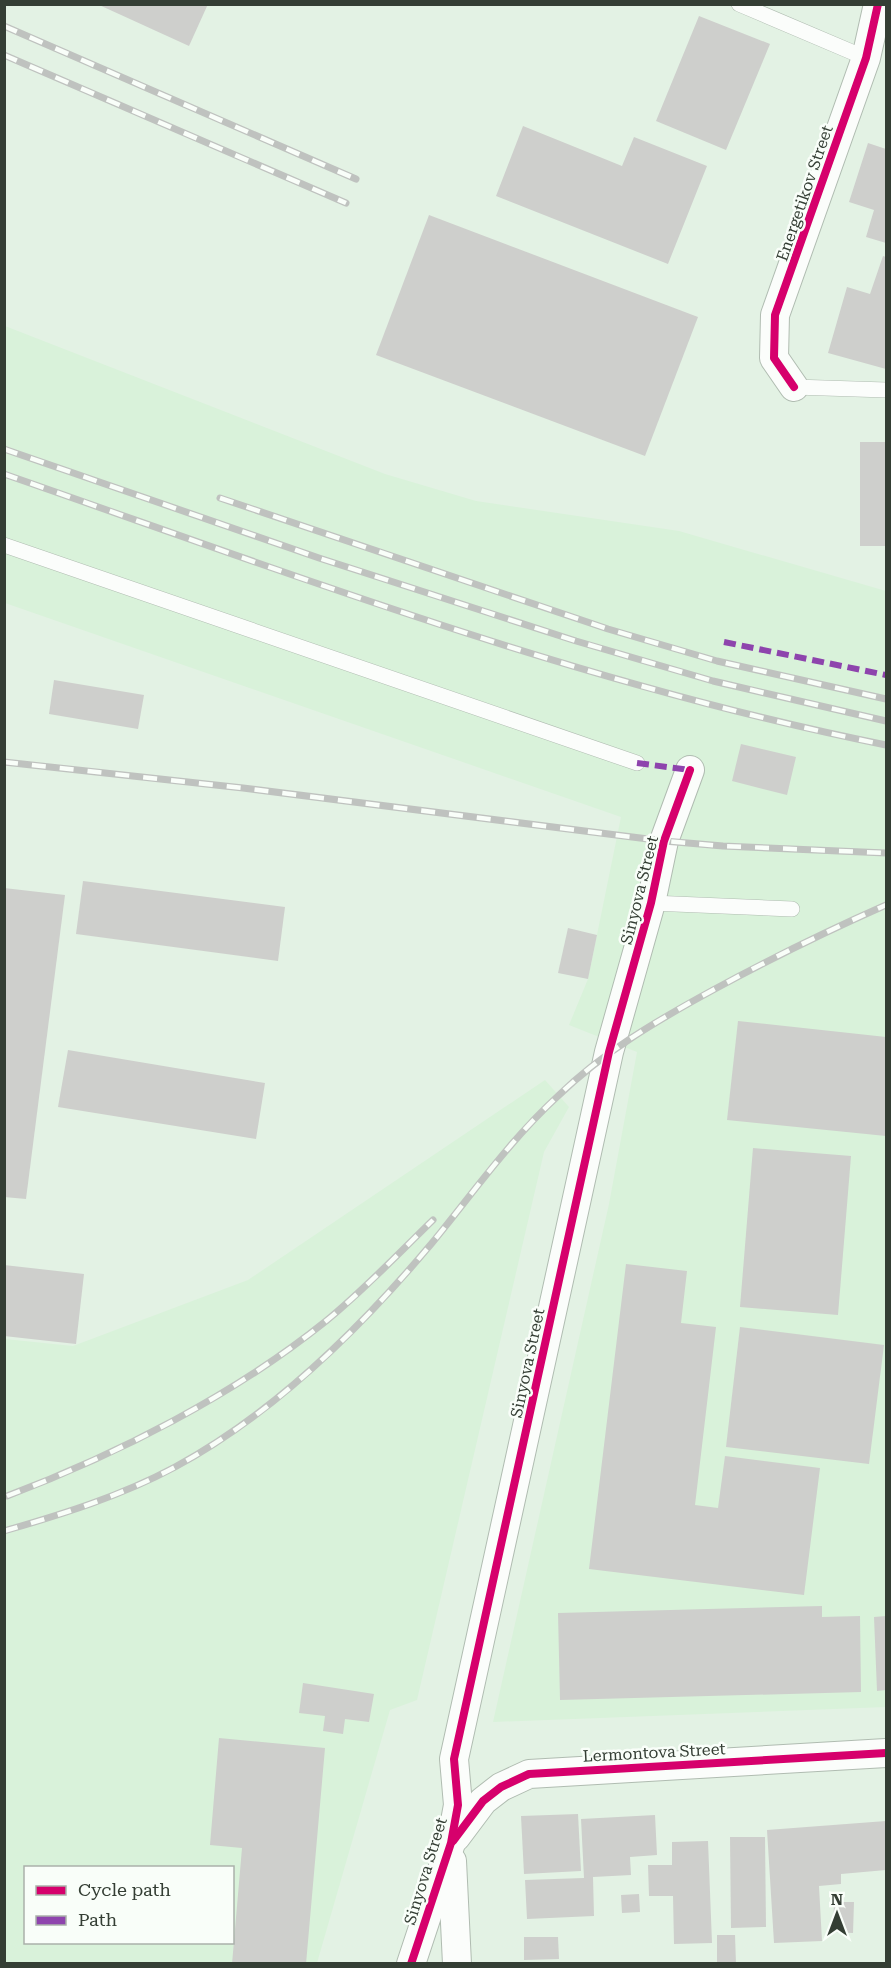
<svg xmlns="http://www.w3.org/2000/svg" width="891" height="1968" font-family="'Roboto Serif',serif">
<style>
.built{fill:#d9f2da;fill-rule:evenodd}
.building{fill:#cecfcc}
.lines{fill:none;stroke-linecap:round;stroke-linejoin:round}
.service-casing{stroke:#b0bcb1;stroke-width:16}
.minor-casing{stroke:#b0bcb1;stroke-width:30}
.service{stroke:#fbfdfb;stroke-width:15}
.minor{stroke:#fbfdfb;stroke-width:28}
.rail-casing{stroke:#bfc2bf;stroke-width:7}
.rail{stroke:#f9fef9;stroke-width:4.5;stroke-dasharray:14;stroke-linecap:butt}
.quiet{stroke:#8e44ad;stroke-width:6;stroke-dasharray:12 6;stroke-linecap:butt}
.cycleway-casing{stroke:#f9fef9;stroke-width:11}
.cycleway{stroke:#d6006c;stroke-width:8}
.labels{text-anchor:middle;stroke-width:5;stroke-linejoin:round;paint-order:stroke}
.street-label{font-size:16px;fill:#343e34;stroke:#f9fef9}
</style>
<rect width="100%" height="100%" fill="#e3f2e4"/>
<g class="built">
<polygon points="5,326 385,474 476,501 679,531 886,591 886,1707 493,1722 609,1204 637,1052 569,1025 588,979 621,817 5,603"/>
<path d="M545,1080L569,1107L544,1152L417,1700L390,1710L317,1963L5,1964V1339L73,1346L248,1280ZM26,1868H232V1942H26Z"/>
</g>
<g class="building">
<polygon points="97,4 208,4 189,46"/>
<polygon points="699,16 770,44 726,150 656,121"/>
<polygon points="523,126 622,166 634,137 707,166 668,264 496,196"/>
<polygon points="868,143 886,149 886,243 866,237 874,210 849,202"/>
<polygon points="429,215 698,317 645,456 376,355"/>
<polygon points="883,256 886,257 886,369 828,353 847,287 870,294"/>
<rect x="860" y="442" width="26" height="104"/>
<polygon points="54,680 144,695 138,729 49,714"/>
<polygon points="741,744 796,757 787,795 732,781"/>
<polygon points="83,881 285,907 278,961 76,934"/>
<polygon points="4,888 65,895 26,1199 4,1197"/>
<polygon points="568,928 597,935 588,979 558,973"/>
<polygon points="738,1021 886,1037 886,1136 727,1120"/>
<polygon points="68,1050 265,1083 256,1139 58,1107"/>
<polygon points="753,1148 851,1156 838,1315 740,1307"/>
<polygon points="626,1264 687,1271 681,1323 716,1327 695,1505 718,1508 725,1456 820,1468 804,1595 589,1569"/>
<polygon points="4,1265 84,1274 76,1344 4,1336"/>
<polygon points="740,1327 884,1345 869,1464 726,1447"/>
<polygon points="822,1606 822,1617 860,1616 861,1692 560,1700 558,1613"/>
<polygon points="886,1616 886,1690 877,1691 874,1617"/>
<polygon points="303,1683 374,1694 369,1722 345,1719 343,1734 323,1731 325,1716 299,1713"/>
<polygon points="219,1738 325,1748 306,1964 232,1964 242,1848 210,1845"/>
<polygon points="578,1814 581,1871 524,1874 521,1816"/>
<polygon points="655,1815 657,1855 630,1857 631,1875 593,1877 594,1916 527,1919 525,1880 584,1878 581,1819"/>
<polygon points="886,1821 886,1870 841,1874 841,1884 819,1886 822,1941 774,1943 767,1830"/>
<polygon points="730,1837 765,1837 766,1927 731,1928"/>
<polygon points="708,1841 712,1943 674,1944 673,1896 649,1896 648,1865 672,1865 672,1842"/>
<polygon points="639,1894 640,1912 622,1913 621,1895"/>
<polygon points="834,1902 854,1902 853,1933 833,1932"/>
<polygon points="717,1935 735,1935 736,1964 717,1964"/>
<polygon points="524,1937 558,1937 559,1959 524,1960"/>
</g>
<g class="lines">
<g class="service-casing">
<g id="service">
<polyline points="739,4 866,58"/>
<polyline points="794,387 886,390"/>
<polyline points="4,545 637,763"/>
<polyline points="651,903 792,909"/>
</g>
</g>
<g class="minor-casing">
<g id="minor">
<polyline points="794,387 774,358 775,315 866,58 878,4"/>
<polyline points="456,1837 483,1801 501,1787 529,1774 886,1753"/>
<polyline points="452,1861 457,1964"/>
<polyline points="411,1964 451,1843 458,1805 454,1759 609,1052 651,903 664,841 690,770"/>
</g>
</g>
<use href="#service" class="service"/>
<use href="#minor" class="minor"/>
<g class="rail-casing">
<g id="rail">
<polyline points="4,26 356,179"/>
<polyline points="4,55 346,203"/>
<polyline points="4,449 319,558 576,641 713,681 886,721"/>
<path d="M4,474C295,575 584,685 886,745"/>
<polyline points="220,498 608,629 717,661 886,699"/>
<polyline points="4,762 243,788 664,841 723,846 886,853"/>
<path d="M7,1496C118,1454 234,1395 326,1321C364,1290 398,1254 433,1220"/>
<path d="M4,1531C63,1514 121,1496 175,1467C275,1413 360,1329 432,1243C473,1193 510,1140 558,1096C603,1052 658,1020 713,990C770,959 827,931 886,905"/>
</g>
</g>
<use href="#rail" class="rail"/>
<g class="quiet">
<polyline points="724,642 886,675"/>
<polyline points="637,763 690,770"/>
</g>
<g class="cycleway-casing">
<g id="cycleway">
<polyline points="794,387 774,358 775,315 866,58 878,4"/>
<polyline points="453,1841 483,1801 501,1787 529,1774 886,1753"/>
<polyline points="411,1964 451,1843 458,1805 454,1759 609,1052 651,903 664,841 690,770"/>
</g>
</g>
<use href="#cycleway" class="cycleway"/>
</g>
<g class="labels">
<g class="street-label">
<text transform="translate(804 193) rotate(-71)" y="6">Energetikov Street</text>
<text transform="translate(639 890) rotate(-76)" y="6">Sinyova Street</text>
<text transform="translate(527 1363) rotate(-78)" y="6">Sinyova Street</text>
<text transform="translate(654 1752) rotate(-3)" y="6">Lermontova Street</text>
<text transform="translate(425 1871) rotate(-73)" y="6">Sinyova Street</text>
</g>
</g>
<rect width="891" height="1968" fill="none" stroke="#343e34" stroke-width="12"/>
<rect x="24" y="1866" width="210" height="78" fill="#f9fef9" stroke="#aab1aa" stroke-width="1.5"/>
<rect x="36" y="1886" width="30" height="9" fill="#d6006c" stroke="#aab1aa" stroke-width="1.5"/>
<text x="78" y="1896" font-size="18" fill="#343e34">Cycle path</text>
<rect x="36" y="1916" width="30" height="9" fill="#8e44ad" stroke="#aab1aa" stroke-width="1.5"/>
<text x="78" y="1926" font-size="18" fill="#343e34">Path</text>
<g transform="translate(837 1914)" stroke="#f9fef9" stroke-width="4.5" paint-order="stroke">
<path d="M0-4.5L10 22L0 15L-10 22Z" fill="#343e34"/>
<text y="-9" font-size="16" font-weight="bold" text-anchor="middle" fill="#343e34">N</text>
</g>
</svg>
